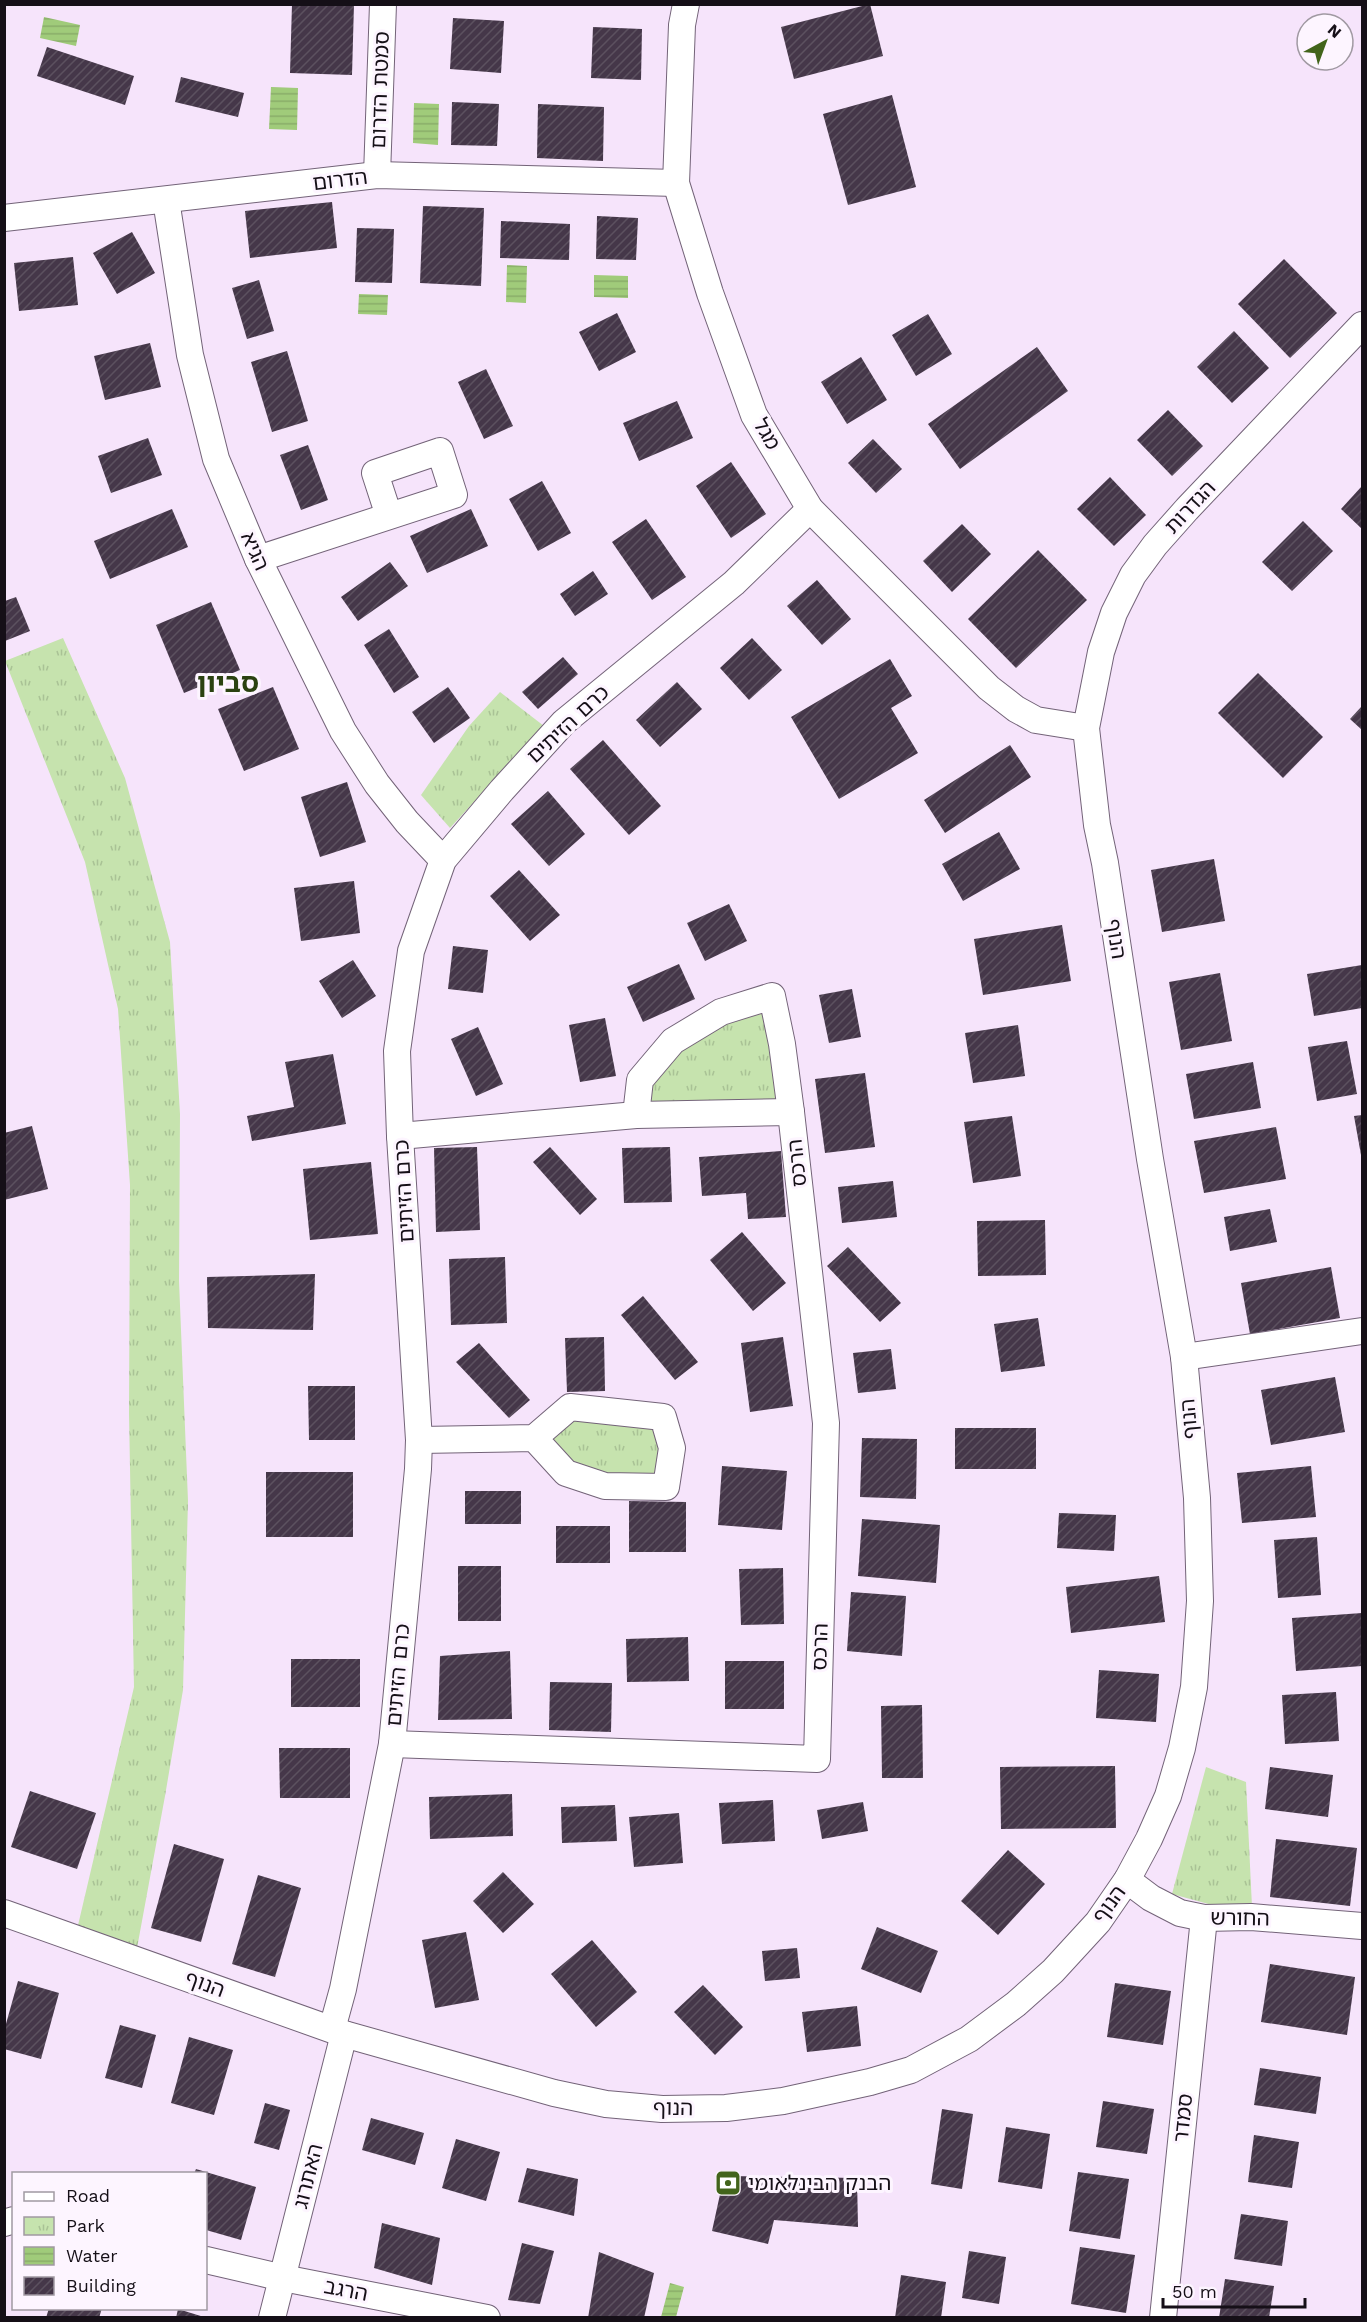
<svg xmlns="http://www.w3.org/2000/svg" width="1367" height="2322" font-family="'Work Sans','Noto Sans Hebrew',sans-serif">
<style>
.park{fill:url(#park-tufts)}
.water{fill:url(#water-rules)}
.building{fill:url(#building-hatch)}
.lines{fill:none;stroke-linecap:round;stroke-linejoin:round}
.minor-casing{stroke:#736378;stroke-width:28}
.minor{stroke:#fff;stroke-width:26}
.labels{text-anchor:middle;stroke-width:6;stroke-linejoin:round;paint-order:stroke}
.street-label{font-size:21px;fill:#150f17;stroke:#fdf5ff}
.poi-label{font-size:21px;fill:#150f17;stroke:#fdf5ff;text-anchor:start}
.district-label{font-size:27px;font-weight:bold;fill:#2b4211;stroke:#fdf5ff}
</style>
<defs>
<pattern id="park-tufts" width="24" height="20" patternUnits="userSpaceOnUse" patternTransform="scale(1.5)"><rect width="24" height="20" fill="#c6e3ae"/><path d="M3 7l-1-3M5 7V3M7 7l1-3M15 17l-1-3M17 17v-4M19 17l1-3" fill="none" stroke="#a9c295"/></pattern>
<pattern id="water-rules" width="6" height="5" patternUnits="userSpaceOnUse" patternTransform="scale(1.5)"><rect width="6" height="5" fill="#a0cb7a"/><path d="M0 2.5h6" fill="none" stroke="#89ad69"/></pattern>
<pattern id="building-hatch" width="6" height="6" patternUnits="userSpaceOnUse" patternTransform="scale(1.5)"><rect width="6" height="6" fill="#453749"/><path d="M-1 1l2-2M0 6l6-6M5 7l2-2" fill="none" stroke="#5c515f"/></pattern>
</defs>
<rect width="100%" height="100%" fill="#f6e4fb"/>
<g class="park">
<polygon points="63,638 125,778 170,942 180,1114 179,1281 188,1501 183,1690 165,1796 135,1959 75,1938 134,1687 129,1413 130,1185 118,1009 85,862 5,661"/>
<polygon points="500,692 544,726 450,828 421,795 469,726"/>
<polygon points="772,996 791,1112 636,1115 673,1041"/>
<polygon points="570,1407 663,1417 666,1487 605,1486 534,1438"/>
<polygon points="1206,1767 1246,1782 1252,1907 1223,1908 1172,1894"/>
</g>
<g class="water">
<polygon points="44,17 80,25 76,46 40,38"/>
<polygon points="271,87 298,88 297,130 269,129"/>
<polygon points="414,103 439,104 438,145 413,143"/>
<polygon points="507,265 527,266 526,303 506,302"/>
<polygon points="594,275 628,276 628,298 594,297"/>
<polygon points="359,294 388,295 387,315 358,314"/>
<polygon points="670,2283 684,2287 676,2317 661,2317"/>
</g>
<g class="building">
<polygon points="292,4 354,4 352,75 290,73"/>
<polygon points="870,4 883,56 794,79 781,27"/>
<polygon points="453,18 504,21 501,73 450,69"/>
<polygon points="593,27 642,29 641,80 591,78"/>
<polygon points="47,47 134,76 125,105 37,76"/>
<polygon points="181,77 244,93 238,117 175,102"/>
<polygon points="892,95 916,187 848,205 823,114"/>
<polygon points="452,102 499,104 497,146 451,145"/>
<polygon points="538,104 604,107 603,161 537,158"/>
<polygon points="332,202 337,248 250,258 245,211"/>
<polygon points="423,206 484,208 481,286 420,283"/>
<polygon points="597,216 638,218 636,260 596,259"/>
<polygon points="501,221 570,224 569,260 500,258"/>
<polygon points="357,228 394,229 392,283 355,282"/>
<polygon points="132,232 155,273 117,294 93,253"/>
<polygon points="73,257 78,305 19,311 14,263"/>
<polygon points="1284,259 1337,313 1290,358 1238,304"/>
<polygon points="259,280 274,331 247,339 232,288"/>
<polygon points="617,313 636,352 599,371 579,332"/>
<polygon points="928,314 952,354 916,376 892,335"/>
<polygon points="1234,331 1269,368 1232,403 1197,367"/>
<polygon points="150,343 161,387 105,400 94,356"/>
<polygon points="1037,347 1068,391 960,469 928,424"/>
<polygon points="287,351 308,421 272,432 251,362"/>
<polygon points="861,357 887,400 847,424 821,382"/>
<polygon points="486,369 513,426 484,439 458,382"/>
<polygon points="677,401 693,438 639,461 623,423"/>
<polygon points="1168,410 1203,446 1172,476 1137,440"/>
<polygon points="148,438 162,475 111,493 98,456"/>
<polygon points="873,439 902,469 876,493 848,463"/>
<polygon points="308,445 328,500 301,510 280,455"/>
<polygon points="731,462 766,514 731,538 696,486"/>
<polygon points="1110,477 1146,515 1114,546 1077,509"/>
<polygon points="542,481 571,533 538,551 509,499"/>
<polygon points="1362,486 1362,529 1341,509"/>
<polygon points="172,509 188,547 110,579 94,541"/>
<polygon points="471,509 488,546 427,573 410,536"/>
<polygon points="646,519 686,577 652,600 612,542"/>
<polygon points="1303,521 1333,551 1292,591 1262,562"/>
<polygon points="962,524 991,554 952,592 923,561"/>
<polygon points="1038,550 1087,600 1016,668 968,619"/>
<polygon points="390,562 408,586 358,621 341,597"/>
<polygon points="593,571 608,594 575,616 560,594"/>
<polygon points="817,580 851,619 822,645 787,606"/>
<polygon points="16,597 30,631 5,641 5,601"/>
<polygon points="211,602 240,670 184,693 156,625"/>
<polygon points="389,629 419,677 394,693 364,645"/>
<polygon points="752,638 782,670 749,700 720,668"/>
<polygon points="563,657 578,674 538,709 522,692"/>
<polygon points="890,659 912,696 891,708 918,753 839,799 791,717"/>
<polygon points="1258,673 1323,737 1283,778 1218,713"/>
<polygon points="677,682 702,709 660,747 636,720"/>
<polygon points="273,687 299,749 244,771 218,709"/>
<polygon points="448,687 470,718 434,743 412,712"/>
<polygon points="1362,706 1362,730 1350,719"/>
<polygon points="603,740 661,806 629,835 570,769"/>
<polygon points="1010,745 1031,777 945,833 924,800"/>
<polygon points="347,782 366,842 320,857 301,797"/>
<polygon points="548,791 585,834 549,866 511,824"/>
<polygon points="999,832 1020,869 963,901 942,864"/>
<polygon points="1214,859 1225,921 1162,932 1151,870"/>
<polygon points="519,870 560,915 530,941 490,896"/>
<polygon points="354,881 360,933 301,941 294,888"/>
<polygon points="729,904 747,941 705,961 687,923"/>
<polygon points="1062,925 1071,981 983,995 974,939"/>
<polygon points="453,946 488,950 483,993 448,989"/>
<polygon points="353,960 376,996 342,1018 319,981"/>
<polygon points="679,964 695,999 643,1022 627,987"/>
<polygon points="1362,965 1362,1008 1314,1016 1307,974"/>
<polygon points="1220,973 1232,1041 1181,1050 1169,982"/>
<polygon points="852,989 861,1037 829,1043 819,995"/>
<polygon points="605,1018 616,1076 580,1082 569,1025"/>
<polygon points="1018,1025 1025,1076 973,1083 965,1033"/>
<polygon points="478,1027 503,1084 476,1096 451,1039"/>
<polygon points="1347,1041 1357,1094 1317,1101 1308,1047"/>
<polygon points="333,1054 346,1124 252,1141 247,1116 294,1107 285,1062"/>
<polygon points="1253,1062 1261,1108 1194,1119 1186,1074"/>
<polygon points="865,1073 875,1147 825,1153 815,1079"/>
<polygon points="1362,1115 1362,1155 1361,1155 1354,1116"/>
<polygon points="1012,1116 1021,1176 973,1183 964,1122"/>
<polygon points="32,1126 48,1189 4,1200 4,1133"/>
<polygon points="1276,1127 1286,1179 1204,1193 1194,1141"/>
<polygon points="477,1147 480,1230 436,1232 434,1148"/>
<polygon points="550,1147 597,1199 580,1215 533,1162"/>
<polygon points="670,1147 672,1202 624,1203 622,1148"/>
<polygon points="781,1151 786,1217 748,1219 746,1193 702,1196 699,1157"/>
<polygon points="371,1162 378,1234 310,1240 303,1169"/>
<polygon points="893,1181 897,1217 842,1223 838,1187"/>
<polygon points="1270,1209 1277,1242 1230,1251 1224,1217"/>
<polygon points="1045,1220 1046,1275 978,1276 977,1221"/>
<polygon points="742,1232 786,1283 753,1311 710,1260"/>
<polygon points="848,1247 901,1303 880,1322 827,1266"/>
<polygon points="505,1257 507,1323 451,1325 449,1259"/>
<polygon points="1331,1267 1340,1318 1250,1334 1241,1283"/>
<polygon points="315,1274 313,1330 208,1328 207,1277"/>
<polygon points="643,1296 698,1362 675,1380 621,1315"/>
<polygon points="1038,1318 1045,1366 1001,1372 994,1324"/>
<polygon points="604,1337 605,1391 567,1392 565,1338"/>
<polygon points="783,1337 793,1406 750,1412 741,1343"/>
<polygon points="479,1343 530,1400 509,1418 456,1362"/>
<polygon points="891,1349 896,1389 858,1393 853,1353"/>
<polygon points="1335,1377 1345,1432 1271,1445 1261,1390"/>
<polygon points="308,1386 355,1386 355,1440 309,1440"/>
<rect x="955" y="1428" width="81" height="41"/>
<polygon points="862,1438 917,1439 916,1499 860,1497"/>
<polygon points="722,1466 787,1471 782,1530 718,1525"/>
<polygon points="1311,1466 1316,1517 1242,1523 1237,1473"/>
<rect x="266" y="1472" width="87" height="65"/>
<rect x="465" y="1491" width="56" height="33"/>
<polygon points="629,1501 686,1502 686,1552 629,1552"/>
<polygon points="1059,1513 1116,1515 1114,1551 1057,1548"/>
<polygon points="862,1519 940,1525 936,1583 858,1576"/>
<rect x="556" y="1526" width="54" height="37"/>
<polygon points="1317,1537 1321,1595 1278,1598 1274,1540"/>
<rect x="458" y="1566" width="43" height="55"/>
<polygon points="783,1568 784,1624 741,1625 739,1569"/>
<polygon points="1159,1576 1165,1622 1071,1633 1066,1587"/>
<polygon points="851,1592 906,1596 902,1656 847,1651"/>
<polygon points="1362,1613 1362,1666 1296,1671 1292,1618"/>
<polygon points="688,1637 689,1681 627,1682 626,1639"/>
<polygon points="510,1651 512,1719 438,1720 440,1656"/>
<rect x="291" y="1659" width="69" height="48"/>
<rect x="725" y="1661" width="59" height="48"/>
<polygon points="1099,1670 1159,1674 1156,1722 1096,1718"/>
<polygon points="550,1682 612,1683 611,1732 549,1730"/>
<polygon points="1336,1692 1339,1741 1285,1744 1282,1695"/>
<polygon points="922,1705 923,1778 882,1778 881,1706"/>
<polygon points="279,1748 350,1748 350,1798 280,1798"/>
<polygon points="1115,1766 1116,1828 1001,1829 1000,1767"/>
<polygon points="1270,1767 1333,1775 1328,1817 1265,1809"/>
<polygon points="30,1791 96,1813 77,1869 11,1847"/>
<polygon points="512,1794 513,1836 430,1839 429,1797"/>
<polygon points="773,1800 775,1841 722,1844 719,1803"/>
<polygon points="863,1802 868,1831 822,1839 817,1810"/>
<polygon points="615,1805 617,1841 562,1843 561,1807"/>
<polygon points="679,1813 683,1863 634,1867 629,1817"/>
<polygon points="1276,1839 1357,1848 1350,1906 1270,1897"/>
<polygon points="174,1844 224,1859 201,1942 151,1928"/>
<polygon points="1008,1850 1045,1884 998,1935 961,1901"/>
<polygon points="503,1872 534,1904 503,1933 473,1901"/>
<polygon points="258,1875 301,1888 275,1977 232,1964"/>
<polygon points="877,1927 938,1951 921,1993 861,1969"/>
<polygon points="466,1932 479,2000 435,2008 422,1940"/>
<polygon points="592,1940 637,1992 596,2027 551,1974"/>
<polygon points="797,1948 800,1978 765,1981 762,1951"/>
<polygon points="1270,1964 1355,1977 1347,2035 1261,2022"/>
<polygon points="18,1981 59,1993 41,2059 4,2049 4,2031"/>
<polygon points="1115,1983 1171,1991 1163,2045 1107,2037"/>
<polygon points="703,1985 743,2027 715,2055 674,2012"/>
<polygon points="857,2006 861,2046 807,2052 802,2012"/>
<polygon points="120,2025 156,2035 142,2088 105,2078"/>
<polygon points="189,2037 233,2050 214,2115 171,2103"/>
<polygon points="1260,2068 1321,2077 1316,2114 1254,2105"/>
<polygon points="1103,2101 1154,2109 1147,2154 1096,2147"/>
<polygon points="265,2103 290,2110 279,2150 254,2143"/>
<polygon points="942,2109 973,2114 962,2189 931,2184"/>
<polygon points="371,2118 424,2133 415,2165 362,2150"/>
<polygon points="1006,2127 1050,2134 1042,2189 998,2182"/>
<polygon points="1254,2135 1299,2142 1292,2188 1248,2182"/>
<polygon points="456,2139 500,2152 486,2201 442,2188"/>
<polygon points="527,2168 578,2179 574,2216 518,2202"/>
<polygon points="196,2169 256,2187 241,2240 206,2230 206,2174 194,2174"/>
<polygon points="1078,2172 1129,2179 1120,2239 1069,2231"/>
<polygon points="724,2176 857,2178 858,2227 774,2220 768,2244 712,2231"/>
<polygon points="1241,2214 1288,2221 1282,2266 1234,2259"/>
<polygon points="382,2223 440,2238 432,2285 374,2268"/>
<polygon points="522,2243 554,2251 540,2304 508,2300"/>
<polygon points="1080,2247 1135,2255 1126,2313 1071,2304"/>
<polygon points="969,2251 1006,2257 999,2304 962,2298"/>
<polygon points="599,2252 654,2273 644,2318 588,2318"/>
<polygon points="901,2275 946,2282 941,2318 895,2318"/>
<polygon points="1225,2279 1274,2286 1269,2318 1219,2318"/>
<polygon points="49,2308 102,2308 99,2318 46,2318"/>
<polygon points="178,2309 204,2317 204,2318 176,2318"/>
</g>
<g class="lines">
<g class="minor-casing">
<g id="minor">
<polyline points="686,4 682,25 676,183 710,293 754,415 810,509 989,688 1016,709 1036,720 1086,728"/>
<polyline points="377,175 383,4"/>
<polyline points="166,200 190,355 216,459 258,559 343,731 377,784 407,822 443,860"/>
<polyline points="4,218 377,175 676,183"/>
<polyline points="258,559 454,495 440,451 375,473 389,516"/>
<polyline points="636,1115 640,1080 673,1041 721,1012 772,996 782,1044 791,1112"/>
<polyline points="1184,1357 1362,1331"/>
<polyline points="419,1440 534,1438 566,1473 605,1486 666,1487 672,1448 663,1417 570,1407 534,1438"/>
<polyline points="392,1744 817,1759 826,1423 791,1112 636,1115 400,1136"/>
<polyline points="1127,1880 1151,1898 1180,1913 1204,1918 1251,1917 1362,1926"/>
<polyline points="4,1913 344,2034 554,2093 606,2104 662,2109 726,2108 783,2101 870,2082 911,2070 969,2039 1016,2004 1053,1971 1098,1922 1127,1880 1149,1839 1168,1796 1182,1748 1194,1687 1200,1601 1197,1498 1184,1357 1150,1159 1105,863 1097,825 1086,728 1101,652 1114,613 1133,575 1155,545 1187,509 1362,325"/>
<polyline points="332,2029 343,1989 392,1744 418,1469 419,1440 400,1136 397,1051 411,951 443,860 502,790 564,722 734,583 810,509"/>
<polyline points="4,2223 14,2220"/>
<polyline points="206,2260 283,2278 487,2318"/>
<polyline points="272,2318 344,2034"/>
<polyline points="1163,2318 1204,1918"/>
</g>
</g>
<use href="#minor" class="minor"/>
</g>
<defs>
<g id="bank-square" transform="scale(1.35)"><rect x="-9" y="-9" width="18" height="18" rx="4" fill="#42641b" stroke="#fdf5ff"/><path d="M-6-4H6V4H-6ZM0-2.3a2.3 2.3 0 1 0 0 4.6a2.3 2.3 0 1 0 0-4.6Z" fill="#fff"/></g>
</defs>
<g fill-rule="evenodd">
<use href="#bank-square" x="728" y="2183"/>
</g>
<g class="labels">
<g class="street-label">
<text transform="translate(380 90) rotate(-88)" y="7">סמטת הדרום</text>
<text transform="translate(340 180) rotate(-7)" y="7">הדרום</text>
<text transform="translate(767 434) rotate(60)" y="7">מגל</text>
<text transform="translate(1190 507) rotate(-47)" y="7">הגדרות</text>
<text transform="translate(255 551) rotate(66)" y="7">הגיא</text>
<text transform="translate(568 724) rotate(-43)" y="7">כרם הזיתים</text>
<text transform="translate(1116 939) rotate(81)" y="7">הנוף</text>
<text transform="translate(797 1163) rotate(-96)" y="7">הרכס</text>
<text transform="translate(404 1191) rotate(-93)" y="7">כרם הזיתים</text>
<text transform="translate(1189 1419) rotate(-95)" y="7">הנוף</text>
<text transform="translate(820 1647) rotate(-88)" y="7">הרכס</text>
<text transform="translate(398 1675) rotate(-85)" y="7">כרם הזיתים</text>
<text transform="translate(1109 1904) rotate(-54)" y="7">הנוף</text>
<text transform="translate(1240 1918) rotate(1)" y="7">החורש</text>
<text transform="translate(205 1984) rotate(20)" y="7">הנוף</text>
<text transform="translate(673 2108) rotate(1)" y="7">הנוף</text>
<text transform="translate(1183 2118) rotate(-84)" y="7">סמדר</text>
<text transform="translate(308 2176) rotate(-76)" y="7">האתרוג</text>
<text transform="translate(346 2290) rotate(11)" y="7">הרגב</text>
</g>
<g class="poi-label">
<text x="748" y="2190">הבנק הבינלאומי</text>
</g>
<g class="district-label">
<text x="228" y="692">סביון</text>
</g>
</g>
<rect width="1367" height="2322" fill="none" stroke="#150f17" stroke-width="12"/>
<rect x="12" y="2172" width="195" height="138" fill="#fdf5ff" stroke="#a099a2" stroke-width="1.5"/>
<rect x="24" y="2192" width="30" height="9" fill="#ffffff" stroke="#a099a2" stroke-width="1.5"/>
<text x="66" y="2202" font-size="18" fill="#150f17">Road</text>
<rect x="24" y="2217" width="30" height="18" fill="url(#park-tufts)" stroke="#a099a2" stroke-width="1.5"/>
<text x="66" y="2232" font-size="18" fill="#150f17">Park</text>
<rect x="24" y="2247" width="30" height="18" fill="url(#water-rules)" stroke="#a099a2" stroke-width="1.5"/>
<text x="66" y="2262" font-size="18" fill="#150f17">Water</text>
<rect x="24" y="2277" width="30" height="18" fill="url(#building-hatch)" stroke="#a099a2" stroke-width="1.5"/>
<text x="66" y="2292" font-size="18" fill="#150f17">Building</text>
<g transform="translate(1325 42) rotate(41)"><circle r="28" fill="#fdf5ff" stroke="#a099a2" stroke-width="1.5"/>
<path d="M0-4.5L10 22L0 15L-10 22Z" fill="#42641b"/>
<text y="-9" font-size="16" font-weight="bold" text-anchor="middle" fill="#150f17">N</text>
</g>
<path d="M1163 2298v9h142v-9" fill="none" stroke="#150f17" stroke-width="3"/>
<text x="1172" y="2298" font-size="18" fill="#150f17" stroke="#fdf5ff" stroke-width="4.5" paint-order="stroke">50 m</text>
</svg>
